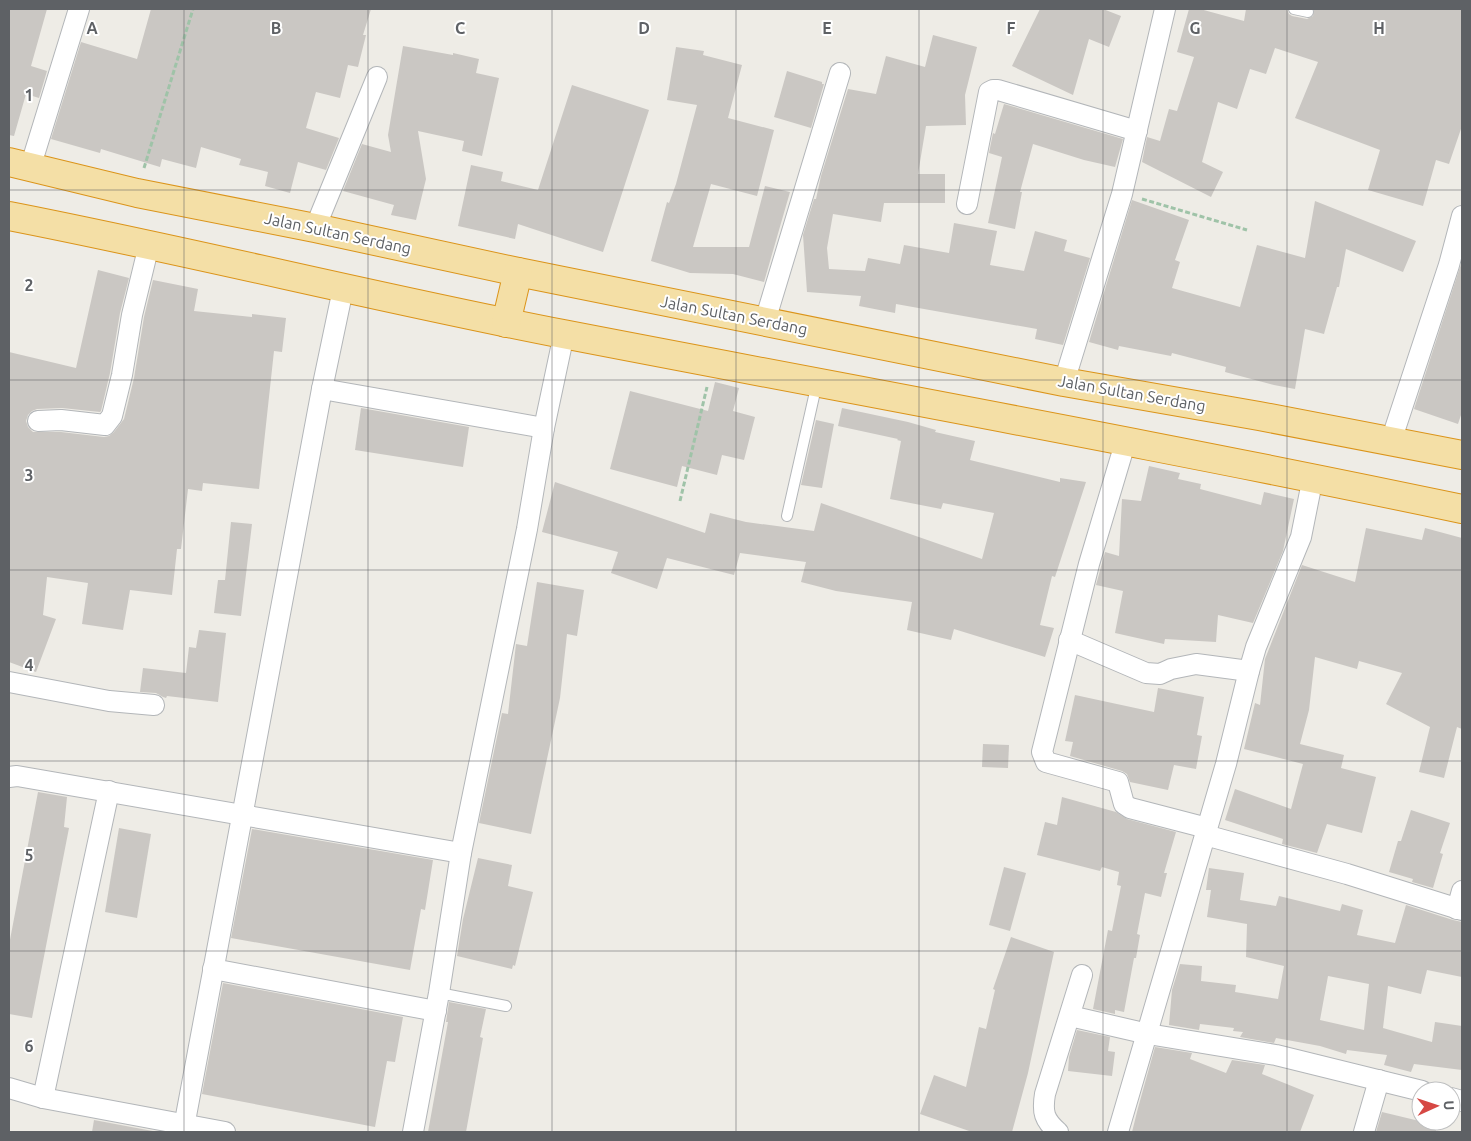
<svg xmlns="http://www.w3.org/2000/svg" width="1471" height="1141" font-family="Ubuntu,sans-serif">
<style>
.building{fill:#cac7c3;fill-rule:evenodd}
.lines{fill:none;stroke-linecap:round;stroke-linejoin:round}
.service-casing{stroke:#b3b6b9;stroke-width:12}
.minor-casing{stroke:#b3b6b9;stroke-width:22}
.trunk-casing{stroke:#db941a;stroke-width:30}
.path{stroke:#9fc3a8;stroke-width:3;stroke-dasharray:5 2.5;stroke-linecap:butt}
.service{stroke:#fff;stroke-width:10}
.minor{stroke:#fff;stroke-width:20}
.trunk{stroke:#f4dfa6;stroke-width:28}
.grid{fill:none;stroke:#5e6165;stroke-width:1;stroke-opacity:0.55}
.labels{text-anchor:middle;stroke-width:4;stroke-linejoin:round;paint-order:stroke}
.street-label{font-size:16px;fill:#5e6165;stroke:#fff}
.grid-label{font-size:16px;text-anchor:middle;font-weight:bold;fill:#5e6165;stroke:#fff;stroke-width:4;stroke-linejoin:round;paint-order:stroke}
</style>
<rect width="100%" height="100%" fill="#eeece6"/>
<g class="building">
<polygon points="9,9 47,9 31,66 47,71 39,98 26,94 14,136 9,135"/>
<polygon points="151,9 371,9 363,35 366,35 358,67 348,65 340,98 316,92 306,128 339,138 326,170 298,162 290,193 265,186 268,172 239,165 241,159 201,147 196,168 162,159 160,167 101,149 100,153 51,139 81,42 137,59"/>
<polygon points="1040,9 1103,9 1121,16 1109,47 1089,39 1073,95 1012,66"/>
<polygon points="1189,9 1200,9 1244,21 1246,9 1287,9 1289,14 1292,16 1307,19 1313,16 1314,9 1462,9 1462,126 1449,164 1436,160 1423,206 1368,190 1380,150 1295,118 1318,62 1275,48 1266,74 1250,69 1237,109 1218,102 1202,162 1223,172 1211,197 1142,162 1147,137 1160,141 1169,109 1177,111 1194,57 1177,52"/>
<polygon points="933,35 977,47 965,95 966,125 926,126 918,174 945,174 945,203 884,203 881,222 833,214 827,248 829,269 865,271 868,258 900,264 904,245 949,253 954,223 997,231 990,265 1024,271 1035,231 1067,240 1064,251 1090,258 1063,345 1035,339 1037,329 896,304 895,313 859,306 861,296 807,292 803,235 814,199 816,199 821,176 848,89 876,94 886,56 925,67"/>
<polygon points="403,46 453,55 453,53 479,59 476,73 499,78 482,156 462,151 464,141 418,131 426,179 416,220 391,215 394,205 343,191 362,144 391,152 388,135"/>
<polygon points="676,47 704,51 703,55 742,65 728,118 774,130 757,196 711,184 693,247 749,247 765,186 790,192 764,282 733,274 690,273 651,261 667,202 669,203 676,184 697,105 667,100"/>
<polygon points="787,71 822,82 822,84 824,84 811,128 774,117"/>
<polygon points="572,85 649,110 603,252 518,224 515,239 458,226 471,165 503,172 501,181 538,190"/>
<polygon points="1004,104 1123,139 1115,167 1084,160 1033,144 1020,192 1022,192 1015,229 988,223 1002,157 989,153 993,133 995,134"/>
<polygon points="1132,200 1189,220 1175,260 1180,262 1172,288 1240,307 1257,245 1305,258 1315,201 1416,241 1403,272 1346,249 1339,287 1337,287 1324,334 1305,329 1295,389 1274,385 1225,372 1226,367 1172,353 1171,356 1119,346 1118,350 1089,342"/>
<polygon points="1462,261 1462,412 1458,424 1414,409"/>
<polygon points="98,270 129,278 120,313 110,373 101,411 100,412 62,408 37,409 32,411 28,415 26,421 28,427 33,432 61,432 104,437 109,436 114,432 124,419 134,378 144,317 153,280 198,289 194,311 252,317 252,314 286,318 282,352 274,351 259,489 203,483 202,491 188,489 181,549 177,549 172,595 130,590 123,630 82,624 88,583 47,577 43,615 56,619 36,672 9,662 9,352 76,368"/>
<polygon points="715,382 739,388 733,411 755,417 744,460 722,455 717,475 682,466 677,487 610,469 630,391 708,411"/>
<polygon points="361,408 469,427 463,467 355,450"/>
<polygon points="842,408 908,422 936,430 935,432 975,441 970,460 1060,482 1060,478 1086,482 1055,577 1052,576 1040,625 1054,628 1045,657 954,629 951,640 907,630 912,602 836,591 801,582 806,562 740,553 734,575 667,558 657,589 611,573 618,552 542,532 555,482 705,533 710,513 746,522 814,531 821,503 982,559 994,513 943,503 941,509 890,499 901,441 897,440 898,439 838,426"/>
<polygon points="816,420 834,424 822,488 801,485"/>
<polygon points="1149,466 1180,473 1178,479 1201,484 1200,489 1261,505 1264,492 1294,499 1283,551 1253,623 1218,615 1216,642 1165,639 1164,644 1115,633 1123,591 1096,585 1105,552 1119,556 1122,499 1141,501"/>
<polygon points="231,522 252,524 241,616 214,613 218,580 225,580"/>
<polygon points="1366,528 1422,540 1425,528 1462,538 1462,729 1457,727 1444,778 1419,772 1430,727 1386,704 1402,673 1359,661 1357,669 1315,657 1309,710 1300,744 1344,755 1341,768 1376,777 1362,833 1327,824 1317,853 1282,844 1283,839 1225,820 1235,789 1291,809 1303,764 1244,749 1255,703 1260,705 1265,659 1302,565 1355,582"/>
<polygon points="537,582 584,590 577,636 567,634 560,698 531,834 479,823 502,713 508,714 516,644 527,646"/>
<polygon points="199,630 226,633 218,702 167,696 166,698 163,697 156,693 140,692 143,668 186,673 189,647 196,648"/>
<polygon points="1158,688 1204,697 1197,735 1202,736 1196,769 1174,765 1168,790 1130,782 1127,774 1122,771 1070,756 1073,742 1065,741 1075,695 1154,712"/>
<polygon points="983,744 1009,745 1008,768 982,767"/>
<polygon points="38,792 67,797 64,827 69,828 32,1018 9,1014 9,945"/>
<polygon points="1062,797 1116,812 1127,819 1176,832 1164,873 1167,873 1161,897 1145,893 1137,934 1140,935 1136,958 1134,958 1124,1012 1115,1010 1115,1014 1093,1009 1108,930 1112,931 1121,886 1117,885 1119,872 1102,867 1100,871 1037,855 1045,822 1057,825"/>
<polygon points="1411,810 1450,823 1440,853 1443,854 1433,888 1412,882 1413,879 1389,872 1398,841 1401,841"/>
<polygon points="119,828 151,834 137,918 105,912"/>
<polygon points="252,829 433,860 425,910 421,909 410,970 231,938"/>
<polygon points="478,858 512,865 508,886 533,892 515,966 513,965 512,969 457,956 463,919"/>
<polygon points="1004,867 1026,873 1010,931 989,925"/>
<path d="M1209,868L1244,873L1240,900L1276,906L1279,896L1340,911L1342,904L1363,910L1357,935L1395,943L1406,905L1453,920L1462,922V977L1427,970L1421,994L1388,986L1383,1028L1432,1042L1435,1022L1462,1026V1070L1414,1064L1411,1072L1384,1065L1387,1055L1347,1050L1346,1054L1320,1046L1276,1038L1274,1043L1240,1037L1243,1032L1233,1031L1234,1028L1200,1024L1199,1030L1169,1025L1172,990L1180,964L1202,966L1201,981L1236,985L1235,992L1278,999L1284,966L1246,957L1247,924L1207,917L1211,890H1206ZM1328,976L1369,984L1364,1030L1320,1020Z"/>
<polygon points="1011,937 1054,952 1028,1073 1012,1132 972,1132 920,1114 934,1075 966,1087 979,1027 986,1029 995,990 993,989"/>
<polygon points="223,983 403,1017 395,1062 387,1061 375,1127 202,1094"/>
<polygon points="449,1002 486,1009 480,1037 483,1038 466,1132 428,1132 448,1022 446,1022"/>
<polygon points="1077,1030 1110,1037 1108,1051 1115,1052 1112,1076 1068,1071 1069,1057"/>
<polygon points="1155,1047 1192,1053 1190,1059 1226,1073 1232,1060 1265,1065 1262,1074 1314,1095 1300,1132 1132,1132 1138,1108"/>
<polygon points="1382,1112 1436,1125 1436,1132 1376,1132"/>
<polygon points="94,1120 158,1132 92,1132"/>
</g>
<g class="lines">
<g class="service-casing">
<g id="service">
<polyline points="1294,9 1308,12"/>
<polyline points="787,516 817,383"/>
<polyline points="439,993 506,1006"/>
</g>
</g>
<g class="minor-casing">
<g id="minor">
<polyline points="30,168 79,9"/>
<polyline points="967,204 989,92 993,90 998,90 1137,131"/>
<polyline points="315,228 377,77"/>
<polyline points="765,321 840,73"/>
<polyline points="1064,382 1122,194 1165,9"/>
<polyline points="322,389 544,428"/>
<polyline points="38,421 61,420 105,425 112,416 122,375 132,315 149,245"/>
<polyline points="1126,440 1089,564 1042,752 1046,762 1118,782 1124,804 1130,808 1207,828"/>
<polyline points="1391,441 1449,265 1462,216"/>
<polyline points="1069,640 1146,673 1160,674 1171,669 1196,664 1249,671"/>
<polyline points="9,682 109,701 154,705"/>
<polyline points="9,777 17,776 461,853"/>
<polyline points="1205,835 1347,874 1462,910"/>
<polyline points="1457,909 1462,891"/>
<polyline points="213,969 436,1011"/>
<polyline points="1070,1016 1148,1034 1276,1055 1422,1091"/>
<polyline points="9,1088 43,1098 225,1132"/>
<polyline points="43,1098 109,791"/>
<polyline points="1451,1098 1462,1101"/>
<polyline points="183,1132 322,389 343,289"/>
<polyline points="413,1132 439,993 461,853 527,529 544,428 564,334"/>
<path d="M1058,1132C1044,1120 1042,1112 1045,1094L1082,975"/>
<polyline points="1118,1132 1226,764 1249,671 1256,647 1301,537 1313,477"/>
<polyline points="1364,1132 1379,1080"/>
</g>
</g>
<g class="trunk-casing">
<g id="trunk">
<polyline points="9,162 137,193 315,228 518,272 1064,382 1259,416 1462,455"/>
<path d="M9,216C194,252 377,298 563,334C863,392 1163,446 1462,509"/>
<polyline points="506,323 518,272"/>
</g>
</g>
<g class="path">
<polyline points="144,168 193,9"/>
<polyline points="1142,199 1247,230"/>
<polyline points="680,501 707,387"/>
</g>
<use href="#service" class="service"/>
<use href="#minor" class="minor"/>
<use href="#trunk" class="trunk"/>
</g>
<path class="grid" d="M184,9V1132M368,9V1132M552,9V1132M736,9V1132M919,9V1132M1103,9V1132M1287,9V1132M9,190H1462M9,380H1462M9,570H1462M9,761H1462M9,951H1462"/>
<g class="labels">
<g class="street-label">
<text transform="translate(338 233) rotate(12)" y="6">Jalan Sultan Serdang</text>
<text transform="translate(734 315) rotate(11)" y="6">Jalan Sultan Serdang</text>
<text transform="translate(1132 393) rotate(10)" y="6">Jalan Sultan Serdang</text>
</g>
</g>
<g class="grid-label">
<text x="92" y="34">A</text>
<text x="276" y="34">B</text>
<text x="460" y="34">C</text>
<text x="644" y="34">D</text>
<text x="827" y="34">E</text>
<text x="1011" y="34">F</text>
<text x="1195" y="34">G</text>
<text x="1379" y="34">H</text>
<text x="29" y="101">1</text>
<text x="29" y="291">2</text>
<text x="29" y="481">3</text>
<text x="29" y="671">4</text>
<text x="29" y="861">5</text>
<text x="29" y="1052">6</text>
</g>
<rect width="1471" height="1141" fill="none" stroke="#5e6165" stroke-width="20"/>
<g transform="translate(1436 1106) rotate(87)"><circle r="24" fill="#ffffff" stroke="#bfc0c1"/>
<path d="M0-4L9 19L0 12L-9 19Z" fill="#d64844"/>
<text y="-8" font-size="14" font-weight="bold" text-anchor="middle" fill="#5e6165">U</text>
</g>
</svg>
